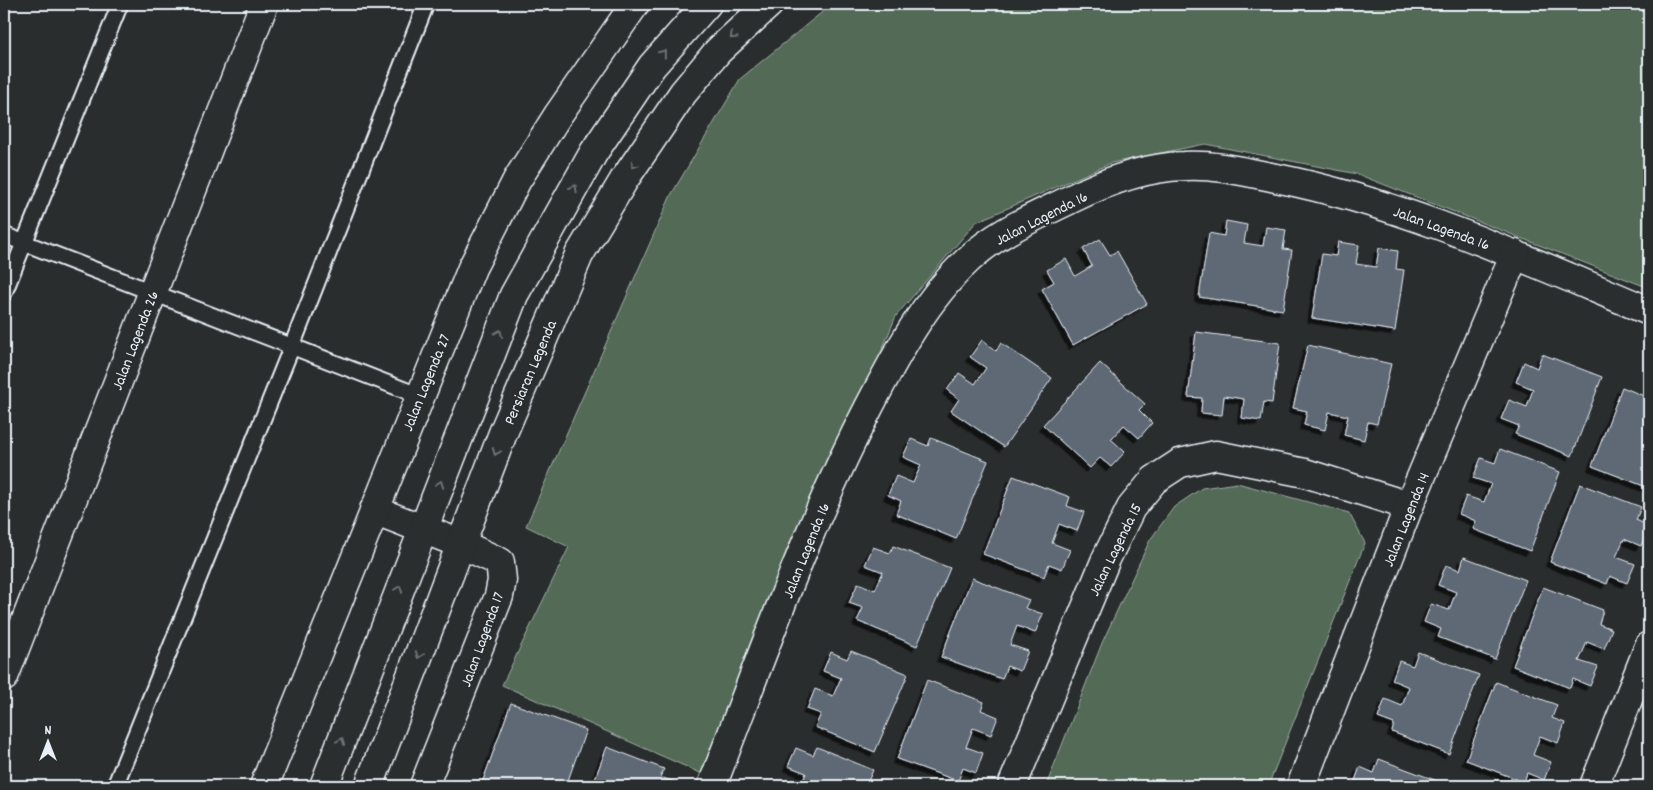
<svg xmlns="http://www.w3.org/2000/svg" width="1653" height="790" font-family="Dekko,sans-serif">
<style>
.green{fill:#536a56;stroke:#9eaea7}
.building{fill:#5e6774;stroke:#e8f1f8;filter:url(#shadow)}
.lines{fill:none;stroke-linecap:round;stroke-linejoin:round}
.service-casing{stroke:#e8f1f8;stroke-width:19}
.minor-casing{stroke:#e8f1f8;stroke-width:31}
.service{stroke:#2a2d2e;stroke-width:15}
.minor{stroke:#2a2d2e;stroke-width:28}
.oneway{stroke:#6c7275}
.labels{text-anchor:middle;stroke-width:4;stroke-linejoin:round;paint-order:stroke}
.street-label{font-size:16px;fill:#e8f1f8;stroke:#2a2d2e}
</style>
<defs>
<filter id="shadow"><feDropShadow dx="-4.5" dy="4.5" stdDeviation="0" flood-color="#0009"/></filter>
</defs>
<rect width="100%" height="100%" fill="#2a2d2e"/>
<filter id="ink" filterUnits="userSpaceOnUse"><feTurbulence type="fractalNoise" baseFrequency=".02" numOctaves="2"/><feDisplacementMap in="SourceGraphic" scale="10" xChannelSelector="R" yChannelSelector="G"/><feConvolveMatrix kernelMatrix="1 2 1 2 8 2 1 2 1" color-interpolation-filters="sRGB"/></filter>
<g filter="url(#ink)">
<g class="green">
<polygon points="832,4 1642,4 1646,26 1649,28 1649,288 1357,174 1205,144 1111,163 976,222 896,316 707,776 502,685 569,547 526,526 671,195 740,79"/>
<polygon points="1237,483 1349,513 1365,543 1268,786 1046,786 1102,643 1150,540 1174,507 1202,488"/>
</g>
<g class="building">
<polygon points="1226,221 1247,225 1244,243 1263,246 1266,227 1286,230 1283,249 1292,250 1283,310 1199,297 1209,233 1224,236"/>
<polygon points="1100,239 1110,255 1117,251 1147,304 1073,345 1042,289 1054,282 1047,270 1066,259 1075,276 1092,266 1083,249"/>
<polygon points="1338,242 1359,245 1356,264 1376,267 1379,248 1398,251 1396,269 1404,270 1395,331 1312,318 1322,254 1336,256"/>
<polygon points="1196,332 1280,343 1272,403 1264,402 1261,421 1242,418 1244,399 1224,396 1222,415 1201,413 1202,398 1188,397"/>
<polygon points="982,340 996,351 1001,343 1052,378 1004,447 951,411 959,399 947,390 959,373 975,384 986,368 970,357"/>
<polygon points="1308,345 1391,364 1377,424 1368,422 1364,440 1344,435 1348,416 1329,412 1325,430 1304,425 1307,411 1293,408"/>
<polygon points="1542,354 1602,377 1572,456 1515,434 1519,426 1501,419 1509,400 1527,407 1533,389 1516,382 1524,362 1537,368"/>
<polygon points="1100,363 1145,404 1139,410 1152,423 1139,438 1124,425 1111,439 1125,452 1111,467 1100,458 1090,468 1043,425"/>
<polygon points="1622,387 1649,398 1649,488 1592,466"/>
<polygon points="931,438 988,461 956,539 896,514 901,501 888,495 896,476 913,483 921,465 903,457 911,439 928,446"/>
<polygon points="1500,449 1560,472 1530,551 1473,529 1476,521 1459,514 1466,496 1484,502 1491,484 1473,478 1481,458 1495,463"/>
<polygon points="1013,476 1070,497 1067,506 1084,512 1077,531 1059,524 1052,543 1070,550 1062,569 1049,564 1044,577 983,554"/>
<polygon points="1580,484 1641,507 1636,520 1649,526 1641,546 1624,539 1616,557 1635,564 1627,583 1610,576 1607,584 1550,562"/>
<polygon points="893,546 950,568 917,646 857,621 863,608 849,603 858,583 875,590 883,572 865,565 873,547 890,553"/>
<polygon points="1464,557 1526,580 1495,659 1438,637 1441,629 1424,622 1431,604 1449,610 1456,592 1438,585 1446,565 1460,570"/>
<polygon points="972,578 1029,600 1025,608 1043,614 1035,633 1017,626 1010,645 1028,651 1020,671 1007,666 1002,679 941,657"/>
<polygon points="1543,587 1603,610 1599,624 1612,629 1604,649 1587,642 1579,661 1598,667 1590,686 1573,679 1570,688 1513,666"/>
<polygon points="851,651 908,674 875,752 815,727 821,714 807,709 815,689 833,696 841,678 823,671 831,652 847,659"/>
<polygon points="1418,652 1479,675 1449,754 1392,732 1394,724 1378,718 1385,699 1402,706 1409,687 1392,680 1399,661 1413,666"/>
<polygon points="927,680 984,702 981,710 998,717 991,735 973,728 966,747 983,753 976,773 963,768 958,781 897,759"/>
<polygon points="1496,682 1557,705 1552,718 1565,723 1558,743 1540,736 1533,755 1551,762 1544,780 1527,773 1524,782 1466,760"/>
<polygon points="511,703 586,730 566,786 490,786 482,783"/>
<polygon points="607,747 664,769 660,777 678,783 677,786 592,786"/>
<polygon points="817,747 873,770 866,786 801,786 806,773 788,766 796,748 813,755"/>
<polygon points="1379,759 1440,782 1438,786 1353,786 1360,767 1374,773"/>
</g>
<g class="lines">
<g class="service-casing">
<g id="service">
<polyline points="4,235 420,396"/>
<polyline points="4,293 120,4"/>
<polyline points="115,786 292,346 426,4"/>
</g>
</g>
<g class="minor-casing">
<g id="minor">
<polyline points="374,510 461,544 500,562 502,580 499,596 424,786"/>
<polyline points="4,677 264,4"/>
<polyline points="264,786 472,268 517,180 558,115 635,4"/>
<polyline points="324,786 514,295 594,152 652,66 707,4"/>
<polyline points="369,786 503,433 579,255 624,180 683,93 718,51 769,4"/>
<path d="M712,786C761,659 806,528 869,407C896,355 925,300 968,260C997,232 1035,217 1071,199C1105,182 1145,167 1184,166C1214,164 1246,172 1276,178C1406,204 1527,260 1649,311"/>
<polyline points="1012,786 1106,559 1131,508 1154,480 1180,463 1216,455 1305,473 1409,506"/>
<polyline points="1301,786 1409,506 1515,254"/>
<polyline points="1594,786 1649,646"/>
</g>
</g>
<use href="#service" class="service"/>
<use href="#minor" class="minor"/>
</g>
<defs><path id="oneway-chevron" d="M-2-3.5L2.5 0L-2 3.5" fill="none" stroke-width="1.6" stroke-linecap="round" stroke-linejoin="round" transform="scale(1.25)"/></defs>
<g class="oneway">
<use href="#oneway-chevron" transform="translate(733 36) rotate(136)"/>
<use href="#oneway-chevron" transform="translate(663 53) rotate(-51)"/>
<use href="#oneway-chevron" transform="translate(634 165) rotate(124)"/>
<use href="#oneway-chevron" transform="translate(574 188) rotate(-61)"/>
<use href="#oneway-chevron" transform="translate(499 333) rotate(-68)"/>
<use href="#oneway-chevron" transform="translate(496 452) rotate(111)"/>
<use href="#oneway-chevron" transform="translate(440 484) rotate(-69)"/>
<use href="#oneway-chevron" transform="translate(399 589) rotate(-69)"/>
<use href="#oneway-chevron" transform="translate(419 655) rotate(111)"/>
<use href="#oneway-chevron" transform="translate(341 741) rotate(-69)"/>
</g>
</g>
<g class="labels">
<g class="street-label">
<text transform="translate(1041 217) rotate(-27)" y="6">Jalan Lagenda 16</text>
<text transform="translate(1442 227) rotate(20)" y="6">Jalan Lagenda 16</text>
<text transform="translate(134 340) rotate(-69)" y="6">Jalan Lagenda 26</text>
<text transform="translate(529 372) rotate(-67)" y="6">Persiaran Legenda</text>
<text transform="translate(425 382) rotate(-68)" y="6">Jalan Lagenda 27</text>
<text transform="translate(1405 519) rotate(-68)" y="6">Jalan Lagenda 14</text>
<text transform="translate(1114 549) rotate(-64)" y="6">Jalan Lagenda 15</text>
<text transform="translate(805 550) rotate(-68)" y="6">Jalan Lagenda 16</text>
<text transform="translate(481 639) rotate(-70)" y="6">Jalan Lagenda 17</text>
</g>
</g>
<rect width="1653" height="790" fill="none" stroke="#2a2d2e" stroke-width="20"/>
<rect x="10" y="10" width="1633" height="770" fill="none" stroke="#e8f1f8" stroke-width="2" filter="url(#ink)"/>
<g transform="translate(48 742)" stroke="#2a2d2e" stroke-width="4" paint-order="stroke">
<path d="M0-4L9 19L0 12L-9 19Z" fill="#e8f1f8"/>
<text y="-8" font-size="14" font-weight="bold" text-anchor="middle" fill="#e8f1f8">N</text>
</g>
</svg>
